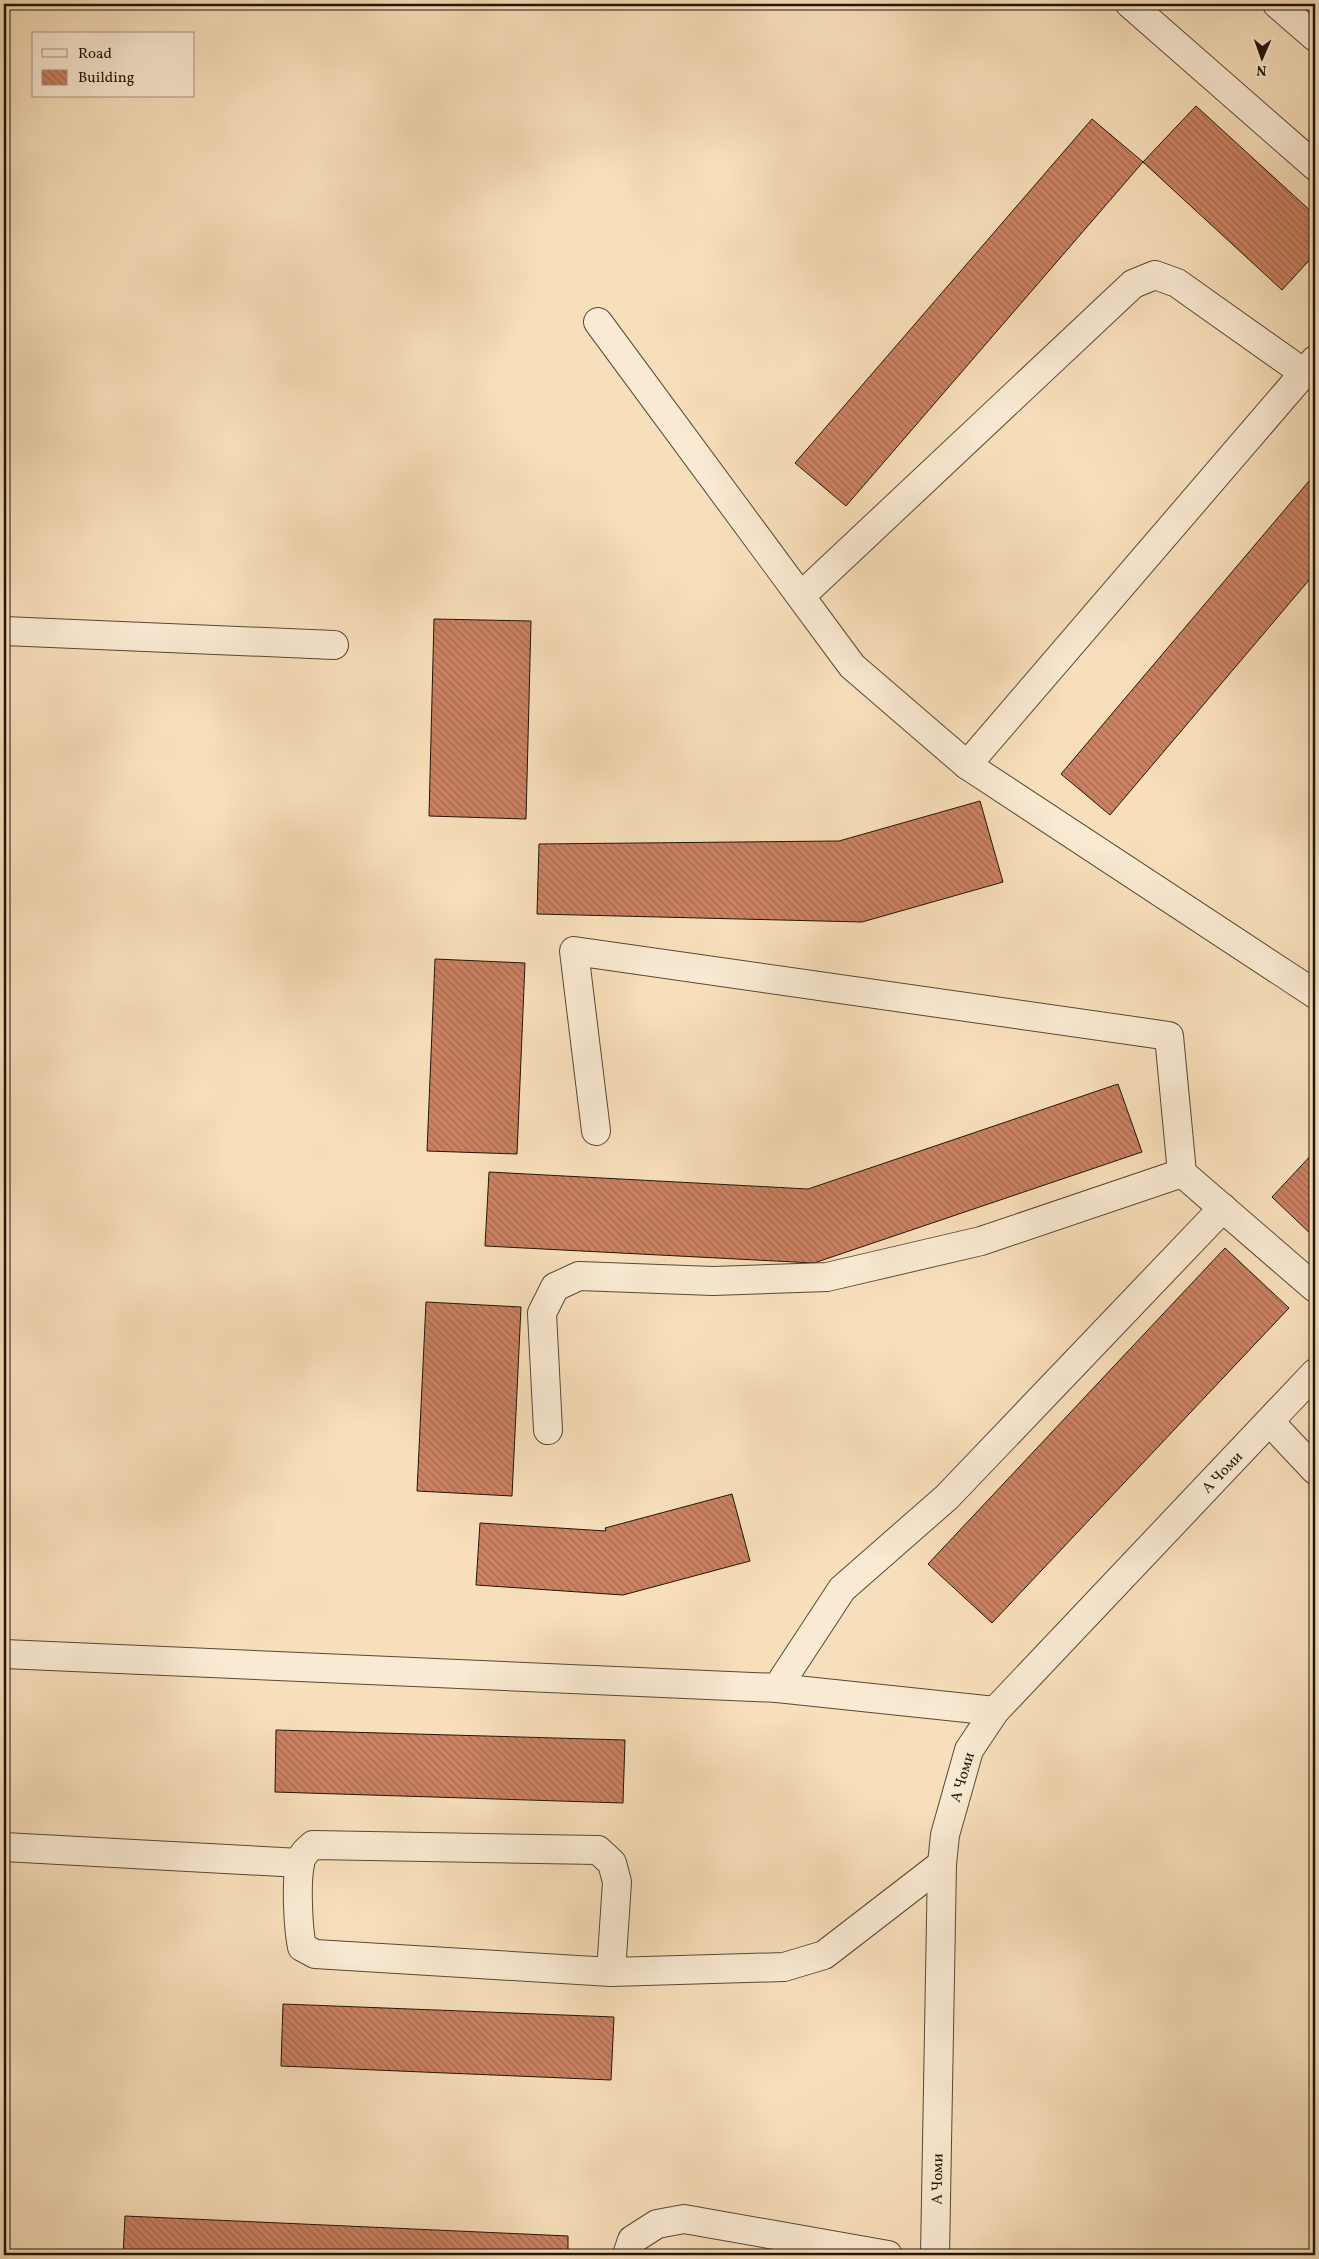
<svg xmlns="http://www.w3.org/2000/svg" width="1319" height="2259" font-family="Vollkorn,serif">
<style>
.building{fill:url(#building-back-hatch);stroke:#221507}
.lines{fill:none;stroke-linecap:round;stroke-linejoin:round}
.minor-casing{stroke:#584834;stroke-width:30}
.minor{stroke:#faead3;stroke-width:28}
.labels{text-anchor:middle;stroke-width:5;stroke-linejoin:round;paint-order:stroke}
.street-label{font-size:15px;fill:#221507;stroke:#faead3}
</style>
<defs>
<pattern id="building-back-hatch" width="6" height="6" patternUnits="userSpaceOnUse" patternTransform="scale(1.25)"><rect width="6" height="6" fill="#cc8263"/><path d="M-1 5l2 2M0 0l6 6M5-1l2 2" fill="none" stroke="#a56950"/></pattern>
</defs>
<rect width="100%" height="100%" fill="#f8dfbb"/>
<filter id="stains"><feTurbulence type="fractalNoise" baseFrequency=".004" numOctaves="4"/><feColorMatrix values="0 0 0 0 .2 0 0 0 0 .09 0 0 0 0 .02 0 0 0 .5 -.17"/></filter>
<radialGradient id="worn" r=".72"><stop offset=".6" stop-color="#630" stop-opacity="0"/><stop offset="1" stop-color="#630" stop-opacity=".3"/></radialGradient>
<g class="building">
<polygon points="1196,106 1315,215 1315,254 1282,290 1143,162"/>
<polygon points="1092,119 1143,162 846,506 795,463"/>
<polygon points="1315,474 1315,573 1110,815 1061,774"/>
<polygon points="434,619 531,621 526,819 429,816"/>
<polygon points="980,801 1003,882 862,922 537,914 539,844 839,841"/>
<polygon points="435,959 525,963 517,1154 427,1151"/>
<polygon points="1118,1084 1142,1152 814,1263 485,1246 489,1172 808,1189"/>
<polygon points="1315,1151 1315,1238 1272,1197"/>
<polygon points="1225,1248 1289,1308 992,1623 928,1564"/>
<polygon points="426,1302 521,1307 512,1496 417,1491"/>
<polygon points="732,1494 750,1561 623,1595 476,1585 480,1523 606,1531 605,1528"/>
<polygon points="276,1730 625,1740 623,1803 275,1792"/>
<polygon points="4,1957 8,1957 5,2039 4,2039"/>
<polygon points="283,2004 614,2017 611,2080 281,2066"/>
<polygon points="125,2216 568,2236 568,2255 123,2255"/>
</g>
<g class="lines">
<g class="minor-casing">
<g id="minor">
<polyline points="1130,4 1315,166"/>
<polyline points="1277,4 1315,37"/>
<polyline points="598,322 852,666 967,765"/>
<polyline points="1315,360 967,765 1315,994"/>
<polyline points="801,596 1133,284 1155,275 1177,283 1304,373"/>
<polyline points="4,631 334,645"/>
<polyline points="596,1131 574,951 1169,1036 1182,1173"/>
<polyline points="1270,1422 1315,1470"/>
<polyline points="548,1430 542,1313 555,1287 579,1276 713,1281 827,1277 981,1241 1182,1173 1315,1288"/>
<polyline points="4,1654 777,1688 995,1711"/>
<polyline points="777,1688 842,1589 947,1497 1223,1208"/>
<polyline points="4,1847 300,1863"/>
<path d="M611,1972L617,1882L612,1863L598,1850L313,1845C307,1850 301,1855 300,1864C296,1883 298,1928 302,1947L315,1954L611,1972L784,1967L824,1955L942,1864"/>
<polyline points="627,2255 632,2240 657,2224 684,2219 888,2255"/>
<polyline points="935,2255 942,1864 945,1835 969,1750 995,1711 1315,1373"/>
</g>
</g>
<use href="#minor" class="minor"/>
</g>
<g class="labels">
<g class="street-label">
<text transform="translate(1222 1472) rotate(-46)" y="5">А Чоми</text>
<text transform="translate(962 1777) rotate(-73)" y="5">А Чоми</text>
<text transform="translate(937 2179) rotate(-89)" y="5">А Чоми</text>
</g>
</g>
<rect width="1319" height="2259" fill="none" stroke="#f8dfbb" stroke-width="20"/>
<rect x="5" y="5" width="1309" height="2249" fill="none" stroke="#221507" stroke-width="2.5"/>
<rect x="10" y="10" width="1299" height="2239" fill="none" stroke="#221507"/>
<rect x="32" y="32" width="162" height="65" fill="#faead3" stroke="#a49581"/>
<rect x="42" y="49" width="25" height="8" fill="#faead3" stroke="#a49581"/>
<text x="78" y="58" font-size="15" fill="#221507">Road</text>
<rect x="42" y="70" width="25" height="15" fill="url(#building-back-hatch)" stroke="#a49581"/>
<text x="78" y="82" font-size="15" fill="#221507">Building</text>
<g transform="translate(1262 58) rotate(182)" stroke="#faead3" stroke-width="4" paint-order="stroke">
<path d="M0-4L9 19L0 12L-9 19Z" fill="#221507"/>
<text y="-8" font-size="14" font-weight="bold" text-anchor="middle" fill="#221507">N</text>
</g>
<rect width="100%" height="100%" filter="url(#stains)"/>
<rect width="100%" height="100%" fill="url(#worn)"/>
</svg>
